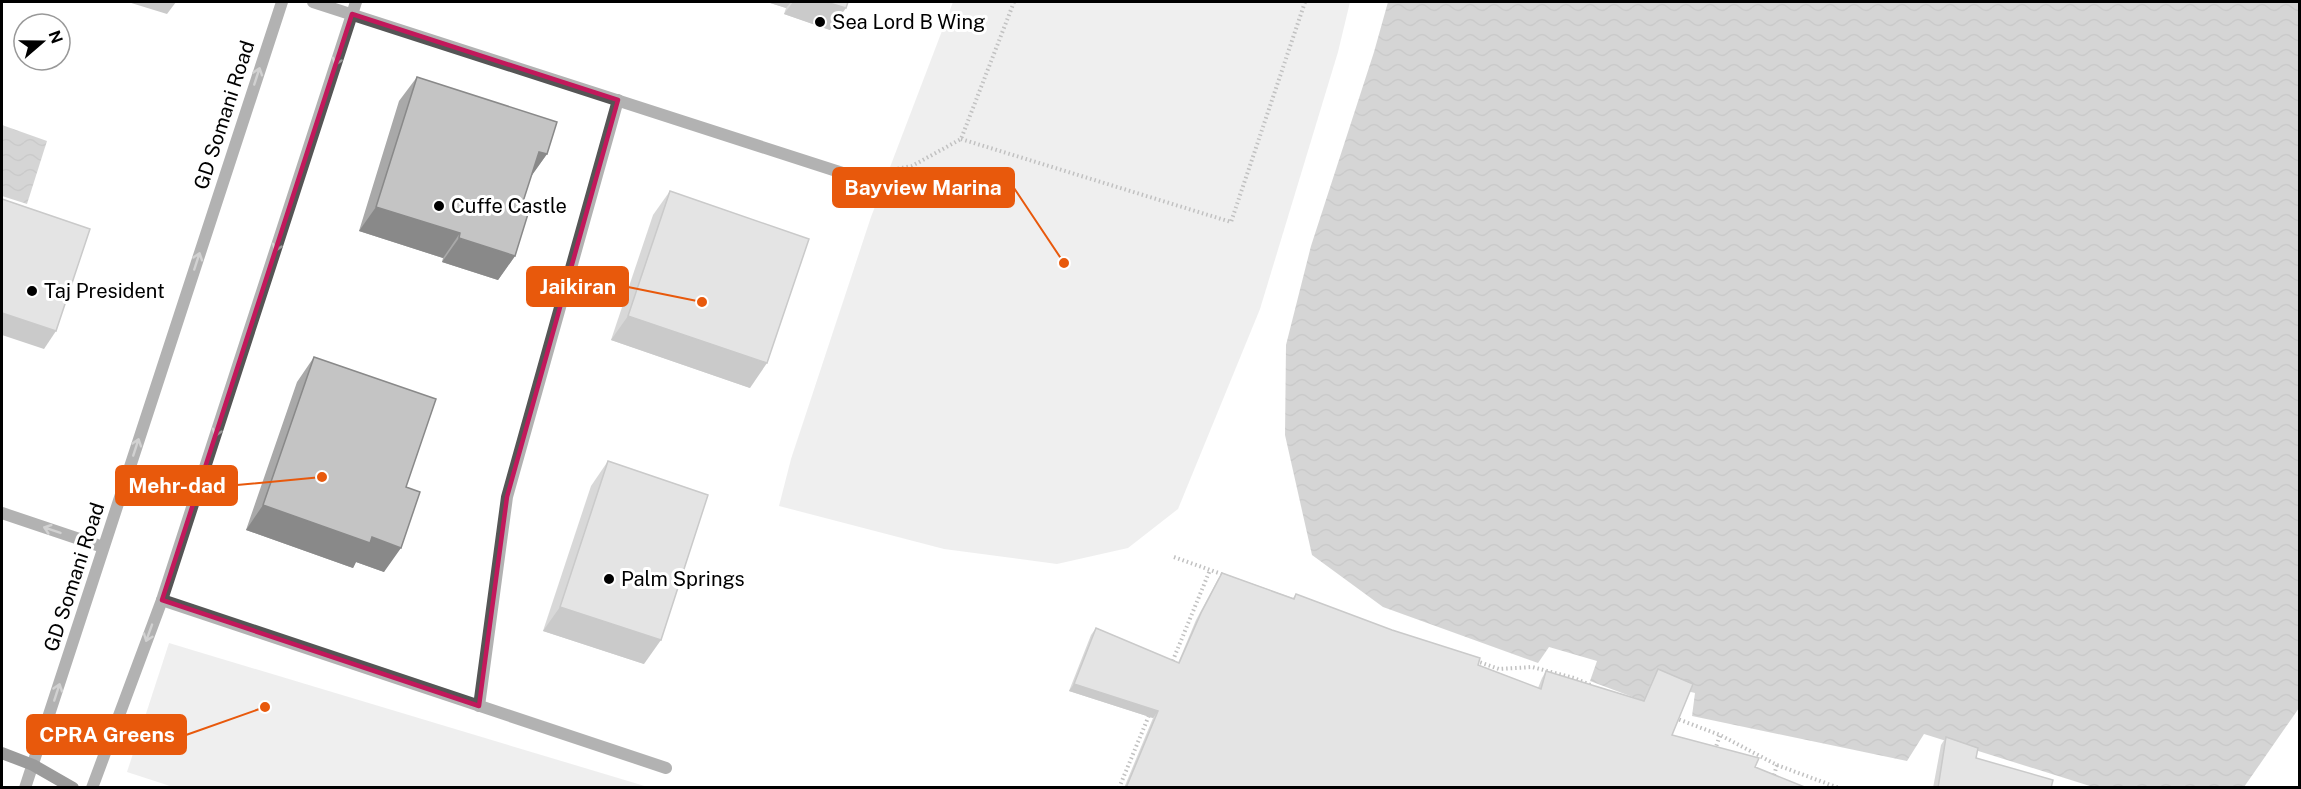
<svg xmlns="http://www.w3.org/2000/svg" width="2301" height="789" font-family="'Public Sans',sans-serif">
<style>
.green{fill:#dcdcdc}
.water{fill:url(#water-waves)}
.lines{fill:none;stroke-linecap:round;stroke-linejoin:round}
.path{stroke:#777;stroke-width:4;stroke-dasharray:1.5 3;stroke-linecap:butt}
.service{stroke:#555;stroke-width:12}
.minor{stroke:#555;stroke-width:12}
.secondary{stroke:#222;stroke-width:12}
.wall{fill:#a9a9a9}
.shaded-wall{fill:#898989}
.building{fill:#c4c4c4;stroke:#898989;stroke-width:1.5}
.oneway{stroke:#999}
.marked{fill:none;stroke:#c2185b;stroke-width:4.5;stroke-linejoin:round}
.poi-dot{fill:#000;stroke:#fff;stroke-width:2}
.labels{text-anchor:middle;stroke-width:6;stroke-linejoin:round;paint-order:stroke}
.poi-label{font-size:20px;fill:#000;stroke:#fff;text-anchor:start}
.street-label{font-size:20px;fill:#000;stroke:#fff}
.leader{fill:none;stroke:#e8590c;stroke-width:2}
.callout-dot{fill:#e8590c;stroke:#fff;stroke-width:2}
.callout{fill:#e8590c;stroke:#e8590c;stroke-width:2}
.callout-label{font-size:21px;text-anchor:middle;font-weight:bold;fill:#fff}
</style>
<defs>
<pattern id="water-waves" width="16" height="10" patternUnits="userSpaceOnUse" patternTransform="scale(1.5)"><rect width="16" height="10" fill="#a3a3a3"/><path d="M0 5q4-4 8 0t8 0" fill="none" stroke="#8b8b8b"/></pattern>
</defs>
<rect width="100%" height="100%" fill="#fff"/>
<g class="green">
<polygon points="953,2 1350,2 1338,52 1260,309 1178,509 1128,548 1057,564 944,549 779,506 791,459 871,217"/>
<polygon points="169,643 648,787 173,787 127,772"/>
</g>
<g class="water">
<polygon points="1388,2 2299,2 2299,708 2244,787 2093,787 1924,734 1907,761 1692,716 1695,693 1654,683 1646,702 1590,681 1597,661 1549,647 1538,663 1383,607 1312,555 1285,435 1286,345 1311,246 1374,52"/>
<polygon points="2,125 47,141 27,204 2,196"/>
</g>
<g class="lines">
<g class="path">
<polyline points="961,139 1231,222 1305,2"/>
<polyline points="880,172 912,166 961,139 1014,2"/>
<polyline points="1174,557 1224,575"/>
<polyline points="1476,661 1499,669 1532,667 1574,678 1593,686"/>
<polyline points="1171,665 1210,570"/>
<polyline points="1675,718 1720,735 1777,765 1839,788"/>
<polyline points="1715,750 1720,735"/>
<polyline points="1119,788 1150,713"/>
<polyline points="1770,788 1777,765"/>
</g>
<polyline class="service" points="2,513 103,547"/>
<g class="minor">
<polyline points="313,2 855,177"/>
<polyline points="162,600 666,768"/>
<polyline points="479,706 507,497 618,100"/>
<polyline points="25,788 282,2"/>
<polyline points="92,788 162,600 356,2"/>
</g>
<polyline class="secondary" points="2,753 33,765 73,788"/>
</g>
<g class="wall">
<polygon points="767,2 848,2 830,30 784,14 786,8"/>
<polygon points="417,77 547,154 531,176 520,211 515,256 498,280 442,262 443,258 359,231 399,101"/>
<polygon points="670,191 750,388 611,340 653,215"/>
<polygon points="314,357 406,487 384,572 356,562 353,568 246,530 297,382"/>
<polygon points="608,461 644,664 543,631 591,486"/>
<polygon points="1222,573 1293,598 1296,594 1538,688 1542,678 1546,671 1643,701 1654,675 1658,669 1672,735 1755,767 1806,788 1124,788 1153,718 1069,691 1091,635 1096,628 1178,663 1196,620 1218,579"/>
<polygon points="1946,737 1976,758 2051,788 1933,788 1941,745"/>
</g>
<g class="shaded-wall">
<polygon points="128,2 176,2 167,14"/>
<polygon points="767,2 791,2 786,8"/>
<polygon points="793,2 826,2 846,8 830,30 784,14"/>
<polygon points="539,152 547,154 530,178"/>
<polygon points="376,207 460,233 443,258 359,231"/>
<polygon points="459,238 515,256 498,280 442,262"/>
<polygon points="2,313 56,331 44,349 2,335"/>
<polygon points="628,316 767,363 750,388 611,340"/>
<polygon points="263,505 372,537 401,548 384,572 356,562 353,568 246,530"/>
<polygon points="560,607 661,640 644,664 543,631"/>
<polygon points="1074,684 1158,711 1153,718 1069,691"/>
</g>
<g class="building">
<polygon points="826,2 848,2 846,8"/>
<polygon points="417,77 557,122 547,154 539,152 520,211 528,214 515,256 459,238 460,233 376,207"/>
<polygon points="670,191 809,239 767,363 628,316"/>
<polygon points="2,199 90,229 56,331 2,313"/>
<polygon points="314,357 436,399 406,487 420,492 401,548 372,537 370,543 263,505"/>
<polygon points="608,461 708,495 661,640 560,607"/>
<polygon points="1222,573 1294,599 1296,594 1392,630 1480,658 1478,665 1541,689 1546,671 1644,701 1658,669 1693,684 1672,735 1759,758 1755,767 1807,788 1126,788 1158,711 1074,684 1096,628 1179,663 1201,613"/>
<polygon points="1946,737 1978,748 1976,758 2053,780 2051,788 1938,788"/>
</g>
<defs><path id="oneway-shaft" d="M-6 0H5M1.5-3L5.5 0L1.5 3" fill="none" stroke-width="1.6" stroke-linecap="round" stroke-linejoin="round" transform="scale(1.5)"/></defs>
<g class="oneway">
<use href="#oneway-shaft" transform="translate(338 57) rotate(108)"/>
<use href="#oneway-shaft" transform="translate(257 76) rotate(-72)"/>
<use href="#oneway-shaft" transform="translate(278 243) rotate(108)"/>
<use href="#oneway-shaft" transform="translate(197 261) rotate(-72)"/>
<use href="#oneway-shaft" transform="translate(218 428) rotate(108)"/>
<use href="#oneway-shaft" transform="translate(136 447) rotate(-72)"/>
<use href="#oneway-shaft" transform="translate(52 530) rotate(-161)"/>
<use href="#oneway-shaft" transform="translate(149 633) rotate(110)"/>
<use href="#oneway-shaft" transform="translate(57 692) rotate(-72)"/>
</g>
<path d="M0 0H2301V789H0ZM352,14L618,100L507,497L479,706L162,600Z" fill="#fff" fill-opacity=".55" fill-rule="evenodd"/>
<path class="marked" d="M352,14L618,100L507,497L479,706L162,600Z"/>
<g class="poi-dot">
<circle cx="820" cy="22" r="6"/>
<circle cx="439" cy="206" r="6"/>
<circle cx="32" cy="291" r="6"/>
<circle cx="609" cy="579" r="6"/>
</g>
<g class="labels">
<g class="poi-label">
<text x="832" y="29">Sea Lord B Wing</text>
<text x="451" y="213">Cuffe Castle</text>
<text x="44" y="298">Taj President</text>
<text x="621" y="586">Palm Springs</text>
</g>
<g class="street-label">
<text transform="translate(224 115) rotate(-72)" y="7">GD Somani Road</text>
<text transform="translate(74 577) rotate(-72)" y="7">GD Somani Road</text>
</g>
</g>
<path class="leader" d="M1064 263L1014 188M702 302L628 287M322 477L237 485M265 707L186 735"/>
<g class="callout-dot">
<circle cx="1064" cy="263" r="6"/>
<circle cx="702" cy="302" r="6"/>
<circle cx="322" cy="477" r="6"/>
<circle cx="265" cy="707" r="6"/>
</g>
<g class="callout">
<rect x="833" y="168" width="181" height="39" rx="6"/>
<rect x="527" y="267" width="101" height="39" rx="6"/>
<rect x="116" y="466" width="121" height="39" rx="6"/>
<rect x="27" y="715" width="159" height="39" rx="6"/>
</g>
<g class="callout-label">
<text x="923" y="195">Bayview Marina</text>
<text x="578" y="294">Jaikiran</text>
<text x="177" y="493">Mehr-dad</text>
<text x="107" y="742">CPRA Greens</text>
</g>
<rect width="2301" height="789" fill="none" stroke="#000000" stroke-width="6"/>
<g transform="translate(42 42) rotate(70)"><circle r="28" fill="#ffffff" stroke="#999999" stroke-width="1.5"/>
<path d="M0-4.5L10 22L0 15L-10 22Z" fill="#000000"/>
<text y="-9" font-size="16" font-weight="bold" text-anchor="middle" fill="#000000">N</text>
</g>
</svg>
